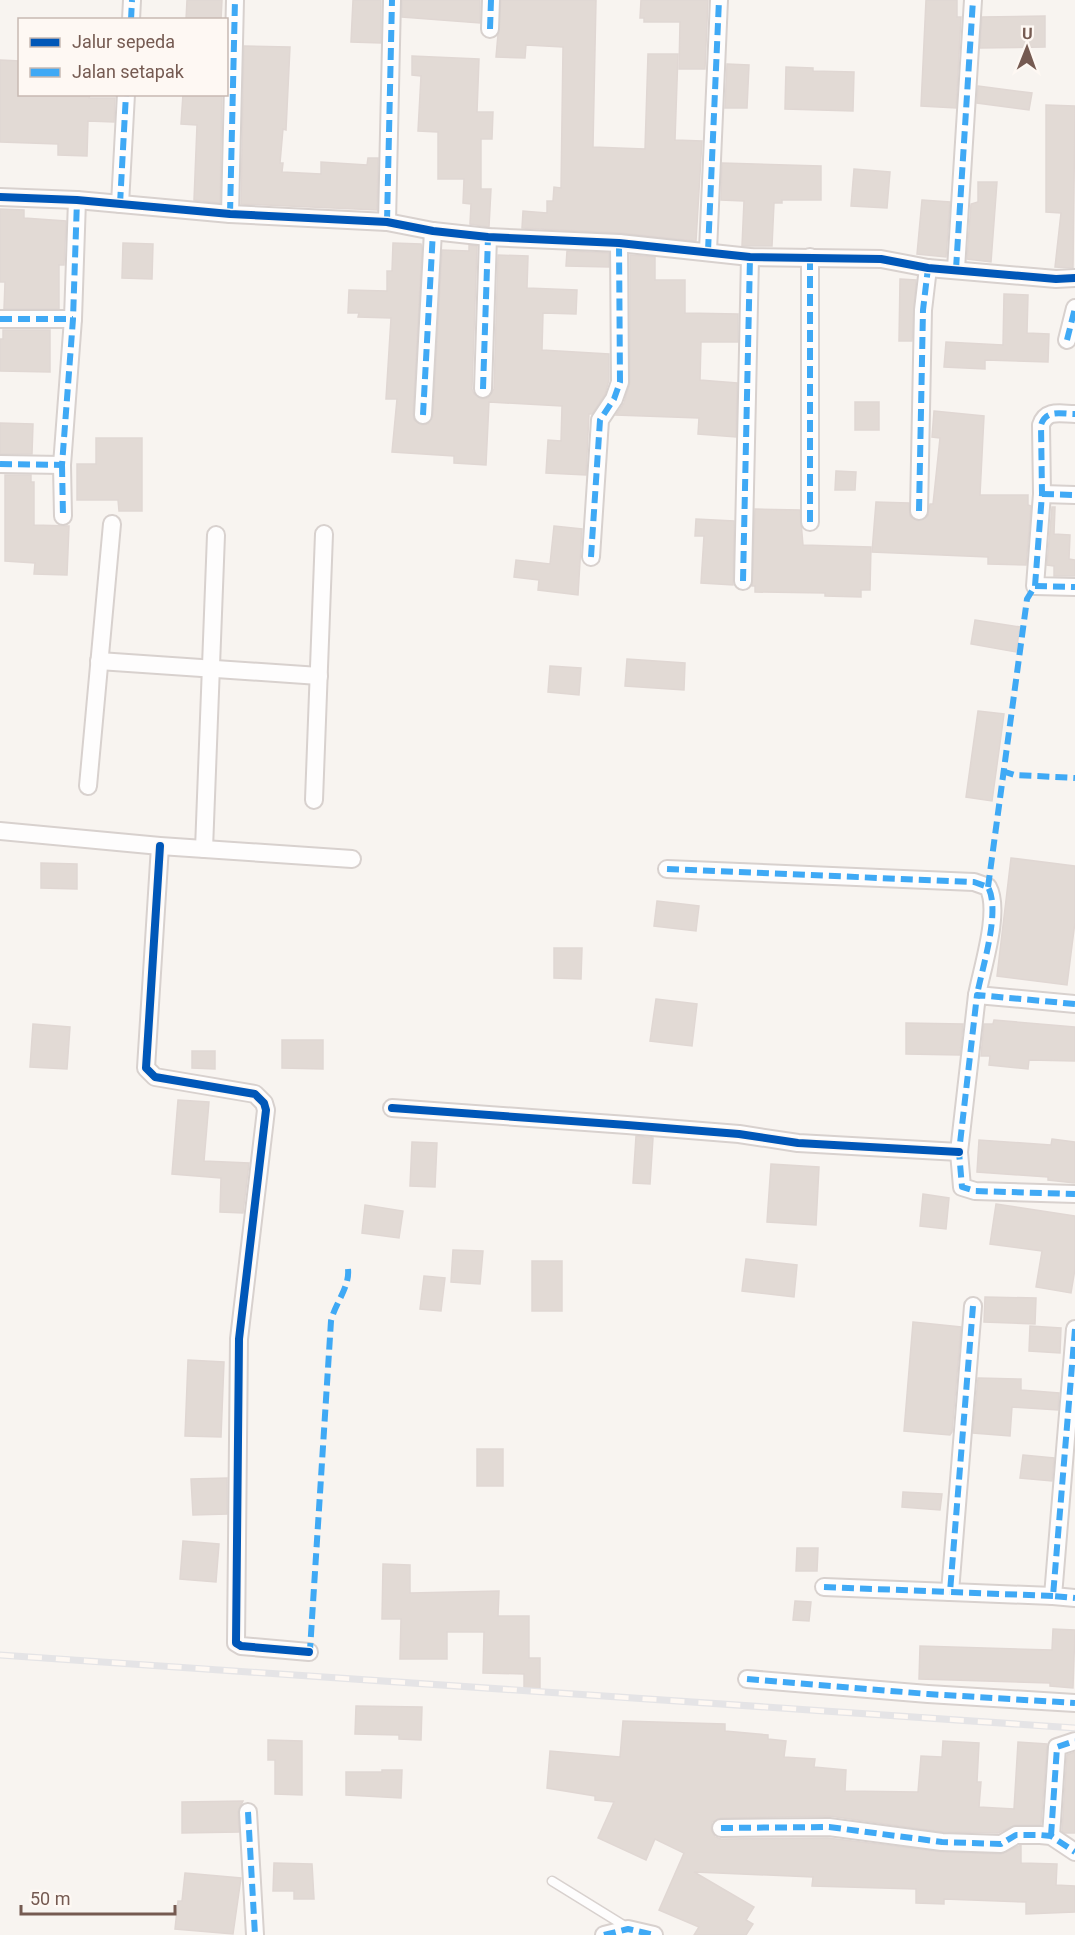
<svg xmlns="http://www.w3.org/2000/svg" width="1075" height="1935" font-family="Roboto,sans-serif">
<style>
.building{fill:#e2dad5;stroke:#e0d7d3;stroke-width:1.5}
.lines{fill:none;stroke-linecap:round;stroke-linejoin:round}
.service-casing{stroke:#d8d1ce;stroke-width:11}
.minor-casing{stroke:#d8d1ce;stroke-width:20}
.service{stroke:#fefdfd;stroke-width:8}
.minor{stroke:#fefdfd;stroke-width:16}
.rail-casing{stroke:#e5e4e6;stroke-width:7}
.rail{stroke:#fef8f3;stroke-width:4.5;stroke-dasharray:14;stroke-linecap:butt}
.quiet{stroke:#3fa9f5;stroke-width:6;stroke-dasharray:12 6;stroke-linecap:butt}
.cycleway-casing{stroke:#fef8f3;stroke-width:11}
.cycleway{stroke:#0057b8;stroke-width:8}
</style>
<rect width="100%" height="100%" fill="#f8f4f0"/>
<g class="building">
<polygon points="187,0 222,0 221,20 186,20"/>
<polygon points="353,0 381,0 381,43 351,42"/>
<polygon points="402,0 480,0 480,23 402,17"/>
<polygon points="501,0 596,0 593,147 645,149 648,54 678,54 675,140 702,141 696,241 620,233 522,228 523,211 547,213 547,201 553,201 554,187 561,188 563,47 526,45 525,58 496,57"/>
<polygon points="641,0 708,0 705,69 679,69 680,22 644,22 644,18 640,18"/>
<polygon points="926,0 957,0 957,17 961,17 956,108 921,106"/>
<polygon points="1045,16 1045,47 980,48 982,17"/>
<polygon points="244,46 290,47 286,130 283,129 280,163 283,163 282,172 321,174 321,162 367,165 368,158 378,158 377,210 241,204"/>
<polygon points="412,56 479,59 477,112 493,112 492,139 481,139 481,189 491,189 489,227 470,224 471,204 463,203 464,179 438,179 438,132 418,131 421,76 412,75"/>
<polygon points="0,60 20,61 20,94 90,94 89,98 115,98 114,122 88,121 87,156 58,155 58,144 0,142"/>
<polygon points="727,64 749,65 747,108 725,108"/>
<polygon points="786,67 813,68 813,71 854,72 853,111 785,109"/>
<polygon points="978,86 1032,93 1029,110 977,103"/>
<polygon points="183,94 222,94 220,203 194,200 197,125 181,124"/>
<polygon points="1046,105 1075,106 1073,268 1055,267 1061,213 1046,212"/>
<polygon points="722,163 821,166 821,200 782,200 782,203 774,203 772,246 742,246 744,201 721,200"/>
<polygon points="854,169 890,172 887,208 851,206"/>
<polygon points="978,182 997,182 991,262 967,259 971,204 978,202"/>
<polygon points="922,200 950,202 946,257 917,254"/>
<polygon points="0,209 24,210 24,218 66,221 64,265 59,265 59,309 4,309 5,282 0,282"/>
<polygon points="123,243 153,244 152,279 122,278"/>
<polygon points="393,243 421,244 422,249 413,414 414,420 422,425 428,424 433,416 442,250 469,251 469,245 477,246 472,389 474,394 482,399 488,398 494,389 498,255 528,256 527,288 577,290 576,314 543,313 542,350 609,354 609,380 605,394 592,414 589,414 586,475 546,473 548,440 561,441 562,406 489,402 486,465 454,463 454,456 392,452 397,399 386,399 391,318 358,317 359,313 348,313 349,290 387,291 387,271 392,271"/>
<polygon points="567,251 609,253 609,267 566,266"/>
<polygon points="630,255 655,257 655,280 685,280 685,313 738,314 738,342 701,342 700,380 737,383 736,437 698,434 699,418 616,415 624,403 630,382"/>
<polygon points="900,279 916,280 912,341 899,341"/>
<polygon points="1004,294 1028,295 1027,333 1049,334 1048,362 985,360 985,369 944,367 946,342 1003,345"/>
<polygon points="3,330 50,330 50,372 0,371 0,339 3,339"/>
<rect x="855" y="402" width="24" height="28"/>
<polygon points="934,411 984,416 980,495 1028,495 1028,505 1031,506 1026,565 988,564 988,557 872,552 876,502 909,503 910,516 918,521 928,516 930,504 933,504 940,438 932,437"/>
<polygon points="0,423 33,424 32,454 0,454"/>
<polygon points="96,438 142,438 142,511 119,511 118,500 77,500 77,464 96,464"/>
<polygon points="836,471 856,472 855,490 835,490"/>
<polygon points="5,475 31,475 31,482 34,482 34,525 69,526 67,575 34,574 35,563 5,561"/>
<polygon points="1052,507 1055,507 1054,534 1070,535 1069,559 1075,560 1075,576 1054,576 1054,566 1047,565"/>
<polygon points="755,509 800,510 803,545 871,547 870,590 861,590 861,597 825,596 825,593 755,592 755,586 752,586"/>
<polygon points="696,519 734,521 733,585 701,583 704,536 695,536"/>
<polygon points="554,526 582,529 578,595 538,590 539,580 514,577 516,560 550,564"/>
<polygon points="975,620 1020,627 1016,652 971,644"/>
<polygon points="627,659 685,663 684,690 625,686"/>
<polygon points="550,666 581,668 579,695 548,692"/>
<polygon points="978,711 1004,714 992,801 966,797"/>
<polygon points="1011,858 1075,866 1075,922 1067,985 997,976"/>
<polygon points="41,863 77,864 77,889 41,888"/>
<polygon points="657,901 699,906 696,931 654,926"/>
<polygon points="554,948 582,948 581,979 554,978"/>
<polygon points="656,999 697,1004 692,1046 650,1041"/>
<polygon points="994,1020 1075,1027 1075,1061 1029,1060 1028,1069 989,1065 990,1056 981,1056 984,1024 993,1024"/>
<polygon points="906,1023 963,1024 960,1055 906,1054"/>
<polygon points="33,1024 70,1027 67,1069 30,1067"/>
<polygon points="282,1040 323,1040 323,1069 282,1068"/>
<polygon points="192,1051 215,1051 215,1069 192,1068"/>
<polygon points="178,1100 209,1102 204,1161 249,1163 243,1213 220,1212 221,1178 172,1174"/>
<polygon points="636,1136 653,1138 650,1184 633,1183"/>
<polygon points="1052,1139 1075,1142 1075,1183 1048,1180 1048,1177 977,1172 979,1140 1051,1145"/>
<polygon points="412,1142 437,1143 435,1187 410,1186"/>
<polygon points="771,1164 819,1167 816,1225 767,1222"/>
<polygon points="923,1194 949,1198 946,1229 920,1226"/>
<polygon points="996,1204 1075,1216 1075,1269 1071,1293 1036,1287 1042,1251 990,1244"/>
<polygon points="365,1205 403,1211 399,1238 362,1233"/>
<polygon points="453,1250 483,1251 480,1284 451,1282"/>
<polygon points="746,1259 797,1265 794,1297 742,1291"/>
<rect x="532" y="1261" width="30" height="50"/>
<polygon points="424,1276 445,1278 441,1311 420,1309"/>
<polygon points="985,1297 1036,1298 1035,1324 984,1322"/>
<polygon points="913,1322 961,1327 952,1432 950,1435 904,1431"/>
<polygon points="1030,1326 1061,1328 1060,1353 1029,1351"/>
<polygon points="188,1360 224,1362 221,1437 185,1436"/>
<polygon points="978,1378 1021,1379 1021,1390 1059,1393 1058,1410 1012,1407 1010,1436 973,1433"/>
<rect x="477" y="1449" width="26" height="37"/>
<polygon points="1023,1455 1054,1458 1052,1481 1020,1478"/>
<polygon points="227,1478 227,1514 193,1515 191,1479"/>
<polygon points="903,1492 942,1494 940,1510 902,1507"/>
<polygon points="183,1541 219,1544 216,1582 180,1579"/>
<polygon points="797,1548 818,1548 817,1571 796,1571"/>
<polygon points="383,1564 410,1565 410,1593 499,1591 498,1616 529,1616 529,1658 540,1658 540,1689 524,1688 524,1674 483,1673 484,1632 447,1632 447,1659 400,1659 401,1619 382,1619"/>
<polygon points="795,1601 811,1602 809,1621 793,1620"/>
<polygon points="1053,1629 1075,1630 1073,1688 1050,1686 1050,1683 919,1679 920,1646 1052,1650"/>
<polygon points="356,1706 422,1707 421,1740 399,1739 399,1735 355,1734"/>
<polygon points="623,1721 725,1724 725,1731 768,1735 768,1739 786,1741 784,1757 815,1759 814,1767 846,1770 845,1791 918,1792 921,1756 942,1757 943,1741 979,1743 977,1782 981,1782 979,1807 1014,1809 1018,1742 1047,1744 1041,1825 1015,1825 998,1833 943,1832 829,1816 721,1818 712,1822 711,1829 715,1837 721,1839 828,1838 942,1852 1001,1854 1021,1845 1021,1863 1057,1864 1056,1885 1075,1886 1075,1912 1026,1914 1026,1902 944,1899 944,1904 916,1903 916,1889 812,1886 813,1877 694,1872 754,1907 746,1920 753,1924 746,1935 694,1935 699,1927 659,1910 684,1853 655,1839 646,1860 598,1838 614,1802 595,1800 595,1796 547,1788 550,1751 620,1757"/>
<polygon points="268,1740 302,1741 302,1795 275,1794 275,1760 268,1760"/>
<polygon points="1075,1752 1075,1833 1065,1833 1062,1831 1067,1755"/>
<polygon points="382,1770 402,1770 401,1798 346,1795 346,1772 382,1772"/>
<polygon points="243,1801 238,1812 239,1832 182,1833 182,1802"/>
<polygon points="274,1863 312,1864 314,1899 294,1899 294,1891 273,1891"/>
<polygon points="185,1873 241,1878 233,1934 175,1929 178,1901 182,1901"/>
</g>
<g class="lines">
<g class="service-casing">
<polyline id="service" points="552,1881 628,1928"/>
</g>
<g class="minor-casing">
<g id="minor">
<polyline points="131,20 132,0"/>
<polyline points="490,29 491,0"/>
<polyline points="0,197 77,200 230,214 387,222 433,231 488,237 619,243 750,257 881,259 928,268 1056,279 1075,278"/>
<polyline points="120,204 126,94"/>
<polyline points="230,214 235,0"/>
<polyline points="387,222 392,0"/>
<polyline points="708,251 719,0"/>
<polyline points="956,269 973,0"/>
<polyline points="0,319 73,319"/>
<polyline points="1067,340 1075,308"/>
<polyline points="483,389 488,237"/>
<path d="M1075,414C1061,414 1046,409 1041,425L1042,494L1035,586L1075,587"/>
<polyline points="423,415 433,231"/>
<polyline points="0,464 62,465 73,319 77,200"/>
<polyline points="62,465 63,516"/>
<polyline points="1042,494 1075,495"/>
<polyline points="919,511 923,310 928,268"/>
<polyline points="810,522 810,257"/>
<polyline points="591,557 600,420 614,399 620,382 619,243"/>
<polyline points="743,581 750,257"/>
<polyline points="99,661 319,676"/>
<polyline points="88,786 112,524"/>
<polyline points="314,800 324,534"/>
<polyline points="0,831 160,846 352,859"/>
<polyline points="160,846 146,1068 155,1077 255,1094 264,1103 266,1110 239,1339 236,1643 241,1646 309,1652"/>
<polyline points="204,849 216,535"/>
<path d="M667,869L974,882L988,887C1001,911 982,968 977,995"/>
<polyline points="1075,1004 977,995 959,1152 962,1187 975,1191 1075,1194"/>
<polyline points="392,1108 627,1125 739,1134 798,1143 959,1152"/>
<polyline points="973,1306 950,1592 1053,1596"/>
<polyline points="1075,1329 1053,1596 1075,1598"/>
<polyline points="824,1587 950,1592"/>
<polyline points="747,1679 928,1694 1075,1703"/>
<polyline points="248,1812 255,1935"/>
<polyline points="721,1828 829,1827 942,1842 1001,1844 1016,1835 1040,1835 1051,1836 1075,1852"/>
<polyline points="1051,1836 1057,1747 1075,1741"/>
<polyline points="604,1935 628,1929 654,1935"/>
</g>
</g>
<use href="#service" class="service"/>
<use href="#minor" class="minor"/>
<g class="rail-casing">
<polyline id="rail" points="0,1655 1075,1728"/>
</g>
<use href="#rail" class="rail"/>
<g class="quiet">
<polyline points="131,20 132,0"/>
<polyline points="490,29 491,0"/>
<polyline points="120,204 126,94"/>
<polyline points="230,214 235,0"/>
<polyline points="387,222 392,0"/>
<polyline points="708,251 719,0"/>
<polyline points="956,269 973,0"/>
<polyline points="0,319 73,319"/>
<polyline points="1067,340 1075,308"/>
<polyline points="483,389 488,237"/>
<polyline points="423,415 433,231"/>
<polyline points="0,464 62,465 73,319 77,200"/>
<polyline points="62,465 63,516"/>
<polyline points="1042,494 1075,495"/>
<polyline points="919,511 923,310 928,268"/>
<polyline points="810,522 810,257"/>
<polyline points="591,557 600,420 614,399 620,382 619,243"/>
<polyline points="743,581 750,257"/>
<polyline points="1035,586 1075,587"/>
<polyline points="1002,771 1015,775 1075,778"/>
<path d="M667,869L974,882L988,887C1001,911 982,968 977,995"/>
<path d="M988,887L1027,599L1035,586L1042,494L1041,425C1046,409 1061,414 1075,414"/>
<polyline points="1075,1004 977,995 959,1152 962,1187 975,1191 1075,1194"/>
<polyline points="973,1306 950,1592 1053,1596"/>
<polyline points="1075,1329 1053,1596 1075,1598"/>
<polyline points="824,1587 950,1592"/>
<path d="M306,1653L310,1650L331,1321C335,1303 350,1287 348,1269"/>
<polyline points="747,1679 928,1694 1075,1703"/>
<polyline points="248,1812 255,1935"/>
<polyline points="721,1828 829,1827 942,1842 1001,1844 1016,1835 1040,1835 1051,1836 1075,1852"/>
<polyline points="1051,1836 1057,1747 1075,1741"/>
<polyline points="604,1935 628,1929 654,1935"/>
</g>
<g class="cycleway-casing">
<g id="cycleway">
<polyline points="0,197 77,200 230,214 387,222 433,231 488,237 619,243 750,257 881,259 928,268 1056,279 1075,278"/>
<polyline points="160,846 146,1068 155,1077 255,1094 264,1103 266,1110 239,1339 236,1643 241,1646 309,1652"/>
<polyline points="392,1108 627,1125 739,1134 798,1143 959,1152"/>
</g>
</g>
<use href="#cycleway" class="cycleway"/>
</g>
<rect x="18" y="18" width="210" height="78" fill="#fef8f3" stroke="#c7b9b2" stroke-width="1.5"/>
<rect x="30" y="38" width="30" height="9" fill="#0057b8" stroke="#c7b9b2" stroke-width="1.5"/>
<text x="72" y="48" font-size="18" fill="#755a51">Jalur sepeda</text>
<rect x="30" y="68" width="30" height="9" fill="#3fa9f5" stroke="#c7b9b2" stroke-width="1.5"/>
<text x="72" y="78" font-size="18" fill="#755a51">Jalan setapak</text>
<g transform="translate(1027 48) rotate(1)" stroke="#fef8f3" stroke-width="4.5" paint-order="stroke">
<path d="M0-4.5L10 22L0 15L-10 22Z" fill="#755a51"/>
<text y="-9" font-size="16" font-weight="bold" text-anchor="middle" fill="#755a51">U</text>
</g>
<path d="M21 1905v9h154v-9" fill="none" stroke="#755a51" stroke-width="3"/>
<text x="30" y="1905" font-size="18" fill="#755a51" stroke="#fef8f3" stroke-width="4.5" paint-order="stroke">50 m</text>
</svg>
